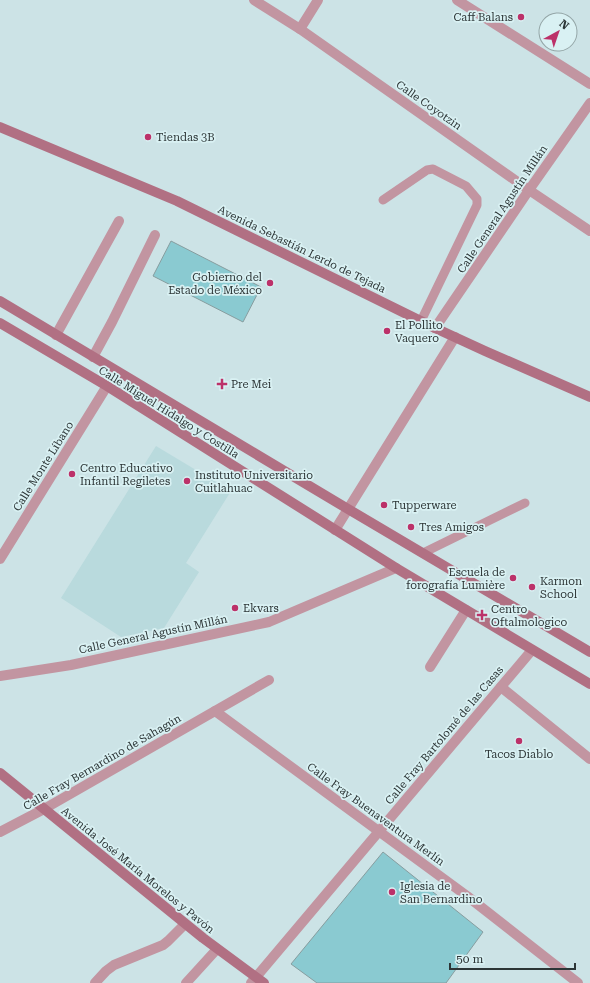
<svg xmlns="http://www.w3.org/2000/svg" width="590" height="983" font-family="'Roboto Serif',serif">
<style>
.built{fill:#b9dadd}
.building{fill:#8acad1;stroke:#879d9f}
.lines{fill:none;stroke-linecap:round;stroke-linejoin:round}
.service{stroke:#c295a1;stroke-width:9}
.minor{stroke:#c295a1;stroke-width:10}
.secondary{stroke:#b17083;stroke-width:10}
.poi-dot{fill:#bc3169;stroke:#d9f1f3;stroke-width:1.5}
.labels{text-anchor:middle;stroke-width:3.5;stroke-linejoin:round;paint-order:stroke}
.poi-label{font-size:11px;fill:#2c3536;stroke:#d9f1f3;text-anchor:start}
.street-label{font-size:11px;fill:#2c3536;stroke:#d9f1f3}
</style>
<rect width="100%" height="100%" fill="#cce3e6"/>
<polygon class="built" points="156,446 231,491 186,563 199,572 164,628 121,637 61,598"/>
<g class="building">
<polygon points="171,241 261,287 243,322 153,276"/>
<polygon points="383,852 483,932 446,983 317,983 291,964"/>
</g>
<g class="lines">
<g class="service">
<polyline points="383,200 427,170 433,169 466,186 477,199 477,205 421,321"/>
<polyline points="423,553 525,503"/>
</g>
<g class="minor">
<polyline points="254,0 300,29 529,190 590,231"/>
<polyline points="457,0 590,84"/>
<polyline points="300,29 318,0"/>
<polyline points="435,328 529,190 590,103"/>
<polyline points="56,335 119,221"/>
<polyline points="93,357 112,322 155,235"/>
<polyline points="335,530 455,337"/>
<polyline points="0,559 107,386"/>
<polyline points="430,667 466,610"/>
<polyline points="0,676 71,665 269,622 396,568"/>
<polyline points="501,687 590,759"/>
<polyline points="215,711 467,896 578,983"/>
<polyline points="0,832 44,809 269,680"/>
<polyline points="95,983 106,971 114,965 163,945 168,941 185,924"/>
<polyline points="186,983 217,949"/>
<polyline points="251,983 532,650"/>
</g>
<g class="secondary">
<polyline points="0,127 177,201 435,328 485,351 590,397"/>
<polyline points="0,301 348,509 590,652"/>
<polyline points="0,323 107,386 396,568 590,684"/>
<polyline points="0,773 203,938 264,983"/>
</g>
</g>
<g class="poi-dot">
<circle cx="521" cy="17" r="4"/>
<circle cx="148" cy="137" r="4"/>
<circle cx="270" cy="283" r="4"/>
<circle cx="387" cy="331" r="4"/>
<path d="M220 378h4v4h4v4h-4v4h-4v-4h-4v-4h4z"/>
<circle cx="72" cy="474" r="4"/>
<circle cx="187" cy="481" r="4"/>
<circle cx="384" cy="505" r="4"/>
<circle cx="411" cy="527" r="4"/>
<circle cx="513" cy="578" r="4"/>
<circle cx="532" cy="587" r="4"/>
<circle cx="235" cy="608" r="4"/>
<path d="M480 609h4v4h4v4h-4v4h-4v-4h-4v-4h4z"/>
<circle cx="519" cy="741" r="4"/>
<circle cx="392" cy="892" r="4"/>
</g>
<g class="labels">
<g class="poi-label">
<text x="513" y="21" text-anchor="end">Caff Balans</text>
<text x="156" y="141">Tiendas 3B</text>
<text x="262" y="281" text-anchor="end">Gobierno del<tspan x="262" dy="13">Estado de México</tspan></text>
<text x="395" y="329">El Pollito<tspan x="395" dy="13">Vaquero</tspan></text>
<text x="231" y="388">Pre Mei</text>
<text x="80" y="472">Centro Educativo<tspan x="80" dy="13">Infantil Regiletes</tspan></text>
<text x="195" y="479">Instituto Universitario<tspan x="195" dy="13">Cuitlahuac</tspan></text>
<text x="392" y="509">Tupperware</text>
<text x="419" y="531">Tres Amigos</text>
<text x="505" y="576" text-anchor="end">Escuela de<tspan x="505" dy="13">forografía Lumière</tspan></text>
<text x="540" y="585">Karmon<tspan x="540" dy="13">School</tspan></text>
<text x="243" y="612">Ekvars</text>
<text x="491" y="613">Centro<tspan x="491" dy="13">Oftalmologico</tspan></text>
<text x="519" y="758" text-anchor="middle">Tacos Diablo</text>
<text x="400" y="890">Iglesia de<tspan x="400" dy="13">San Bernardino</tspan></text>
</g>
<g class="street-label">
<text transform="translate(429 105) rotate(35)" y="4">Calle Coyotzin</text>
<text transform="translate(502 209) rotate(-56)" y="4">Calle General Agustín Millán</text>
<text transform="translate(302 249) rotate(26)" y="4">Avenida Sebastián Lerdo de Tejada</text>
<text transform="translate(169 412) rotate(32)" y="4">Calle Miguel Hidalgo y Costilla</text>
<text transform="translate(43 466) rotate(-58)" y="4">Calle Monte Líbano</text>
<text transform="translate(153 634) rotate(-12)" y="4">Calle General Agustín Millán</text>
<text transform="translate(444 735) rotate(-50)" y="4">Calle Fray Bartolomé de las Casas</text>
<text transform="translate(102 762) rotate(-30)" y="4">Calle Fray Bernardino de Sahagún</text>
<text transform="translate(376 814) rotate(36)" y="4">Calle Fray Buenaventura Merlín</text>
<text transform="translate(138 870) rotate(39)" y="4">Avenida José María Morelos y Pavón</text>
</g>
</g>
<g transform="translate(558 32) rotate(40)"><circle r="19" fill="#d9f1f3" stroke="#94a6a7"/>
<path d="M0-3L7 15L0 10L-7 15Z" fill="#bc3169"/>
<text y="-6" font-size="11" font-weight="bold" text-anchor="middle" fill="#2c3536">N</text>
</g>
<path d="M450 963v6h125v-6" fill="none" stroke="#2c3536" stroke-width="2"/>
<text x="456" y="963" font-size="12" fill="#2c3536" stroke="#d9f1f3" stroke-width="3" paint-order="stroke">50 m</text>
</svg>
